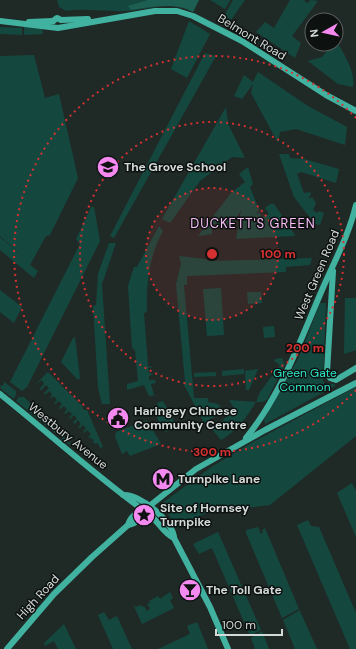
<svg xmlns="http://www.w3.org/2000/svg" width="356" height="649" font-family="'DM Sans',sans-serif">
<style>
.green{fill:#14483f}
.forest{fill:#1d5f53}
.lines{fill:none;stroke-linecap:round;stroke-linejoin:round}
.major{stroke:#42b2a0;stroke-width:6}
.ring{fill:none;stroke:#d63131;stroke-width:2;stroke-dasharray:2 4}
.labels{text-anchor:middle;stroke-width:3;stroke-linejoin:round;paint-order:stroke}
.street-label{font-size:12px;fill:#d3dad8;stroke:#0d1110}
.poi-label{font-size:12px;font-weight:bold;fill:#d3dad8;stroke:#0d1110;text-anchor:start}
.park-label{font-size:12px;fill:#2ce3c6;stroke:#0d1110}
.neighbourhood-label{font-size:13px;letter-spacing:1px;fill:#fabef7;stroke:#0d1110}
.centre{fill:#d63131;stroke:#0d1110;stroke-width:2}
.ring-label{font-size:12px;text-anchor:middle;font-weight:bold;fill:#d63131;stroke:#0d1110;stroke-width:3;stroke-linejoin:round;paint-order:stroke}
</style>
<rect width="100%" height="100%" fill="#1f2a27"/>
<g class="green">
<path d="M57,0H198L193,12C174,1 149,9 128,11C108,12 86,8 66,11L59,7Z"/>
<polygon points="210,0 229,0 230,1 225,9"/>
<polygon points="233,0 245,0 231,20 224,16"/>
<polygon points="290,0 304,0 307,3 311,0 318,1 292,36 301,43 295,58 256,32 265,22 274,28"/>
<polygon points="189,21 210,34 187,78 171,69"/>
<polygon points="24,26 42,27 43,34 24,35"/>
<polygon points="0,27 22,28 22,35 0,34"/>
<path d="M336,41C344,53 356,73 353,87L338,84L308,61L322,57L333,44H336Z"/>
<polygon points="205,53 216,56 114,238 110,236"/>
<polygon points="34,55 45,98 59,94 78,178 50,235 46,236 30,265 38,271 34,278 0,250 0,237 25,258 0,236 0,56"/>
<polygon points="258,72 308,106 347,127 345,145 296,129 280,132 278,143 251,93 253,84 242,99 234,96 244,75 253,82"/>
<polygon points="226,107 228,124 245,158 232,157 200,181 170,223 162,219"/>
<polygon points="279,154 289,154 290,158 304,159 339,169 336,183 301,172 297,174 304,193 310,192 311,194 308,199 312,197 316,203 313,210 317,213 319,211 324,213 320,225 315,224 294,197"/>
<polygon points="248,167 253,184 250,187 259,210 256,214 260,213 262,217 269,214 265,208 270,204 274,204 295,235 293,236 236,239 241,210 233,225 212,224 212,234 198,236 231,193 245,182 239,174"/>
<polygon points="91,207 94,207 100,241 27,387 22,391 10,382 80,244 76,239"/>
<path d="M159,226L163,231C149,256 146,284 147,312L144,313L148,366L154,367L148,368L149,373L154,374L149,376V380H155L156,383L151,384L154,395H159L149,396L144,385L127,390V384L138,381L135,350L132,348L128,286L134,267H137Z"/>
<polygon points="109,243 116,243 102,284 110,404 102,404 98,388 93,306 96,305 98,274"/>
<polygon points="179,256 205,259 209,261 312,258 310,265 286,267 286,272 187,276 187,285 184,285 194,398 208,398 208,402 218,404 224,411 204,423 183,383 185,382 176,284 181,264"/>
<polygon points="221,288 224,335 207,336 203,289"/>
<polygon points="0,290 22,307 14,323 0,312"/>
<polygon points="247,292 261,292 262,303 248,304"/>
<polygon points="345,298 356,298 356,350 344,354"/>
<polygon points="320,303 326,303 323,381 325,384 334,384 335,386 265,424 264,419 299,357"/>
<polygon points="274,326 275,337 264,338 263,327"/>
<polygon points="75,337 80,378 78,380 61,362 73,338"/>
<path d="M282,358L285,364L267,400L262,402H256C246,418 238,430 221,440L211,428L219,424L230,413L235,410L229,400L256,402L260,392L280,365L274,361L275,359Z"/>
<polygon points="244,369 244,374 222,376 222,371"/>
<polygon points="258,369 249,390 246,390 245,371"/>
<polygon points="48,372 81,405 84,404 82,407 84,410 87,410 103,447 100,448 98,443 96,444 93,442 94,440 88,437 91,434 87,430 84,433 83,432 86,428 83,425 80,428 78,427 81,424 78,420 75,424 73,422 77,419 74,415 70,419 69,418 72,414 69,411 65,414 64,413 67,409 64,406 60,409 59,408 62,404 59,401 55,404 54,403 57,400 54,396 50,399 52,394 49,391 45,395 44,393 49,388 46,385 41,390 39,389 44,384 42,380 35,385"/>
<polygon points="216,372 216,376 194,377 194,373"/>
<polygon points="3,381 16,391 16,394 14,399 1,389 0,385 2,386 4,384"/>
<polygon points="356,387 356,436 270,505 207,513 191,519 178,528 161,504 213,466 253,442"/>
<polygon points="19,397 24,397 71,444 70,445 66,442 16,401"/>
<polygon points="163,401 177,426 166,432 159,423 154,409 158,407 157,403"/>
<polygon points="147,420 161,444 130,456 127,451 122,454 115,437 116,432"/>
<polygon points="352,483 356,491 356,537 337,493"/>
<polygon points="308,520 311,526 319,527 356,613 356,649 350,649 297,525"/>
<polygon points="258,527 261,534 263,533 262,530 265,528 299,609 282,618 246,533 246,530"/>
<polygon points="218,532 261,630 250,636 212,548 199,554 193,544"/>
<polygon points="170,592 173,598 170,600 174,608 142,624 133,604 136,607 141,605 142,607 144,606 147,611 150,609 147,604 150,603 149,601 158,596 160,599"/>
<polygon points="300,610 300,611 317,649 295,649 283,620"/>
<polygon points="104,612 109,620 117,616 132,649 113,649 98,615"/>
<polygon points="197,622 208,649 158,649 190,634 187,626"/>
<polygon points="64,624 76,649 58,649 54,641 45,646 44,643"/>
<polygon points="262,631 269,649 255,649 251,638"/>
</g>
<path class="forest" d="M148,0H199L193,12C176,2 150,7 131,10L128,6Z"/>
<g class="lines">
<g class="major">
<polyline points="0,21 58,28 155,11 177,11 193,16 242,41 326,95 356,111"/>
<polyline points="53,21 57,18 61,20 88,19"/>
<polyline points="29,22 53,21"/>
<polyline points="333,271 327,372 330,378 336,380 356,368"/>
<path d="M0,394C50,434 98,478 150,515C158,521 164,534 174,538"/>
<path d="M246,438C281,395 300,341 322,290C334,262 349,235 356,205"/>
<path d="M123,495C139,493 174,522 174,538L210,607L228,649"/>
<path d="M128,525C130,518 136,512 143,511"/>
<path d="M7,649L54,594L92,557L128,525C135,524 142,518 143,511L196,469L265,430L356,383"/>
</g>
</g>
<circle cx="212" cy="254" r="66" fill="#d63131" fill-opacity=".12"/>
<g class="ring">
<circle cx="212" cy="254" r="66"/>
<circle cx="212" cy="254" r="132"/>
<path d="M356 390A198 198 0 1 1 356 118"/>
</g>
<defs>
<g id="school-disc" transform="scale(1.15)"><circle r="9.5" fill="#f489f0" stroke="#0d1110"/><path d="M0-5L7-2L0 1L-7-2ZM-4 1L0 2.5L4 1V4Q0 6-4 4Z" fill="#111"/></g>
<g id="civic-disc" transform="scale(1.15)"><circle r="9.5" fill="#f489f0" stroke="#0d1110"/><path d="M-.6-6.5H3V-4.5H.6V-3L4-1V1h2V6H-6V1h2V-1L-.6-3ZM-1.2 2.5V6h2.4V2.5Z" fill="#111"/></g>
<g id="metro-disc" transform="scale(1.15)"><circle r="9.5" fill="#f489f0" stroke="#0d1110"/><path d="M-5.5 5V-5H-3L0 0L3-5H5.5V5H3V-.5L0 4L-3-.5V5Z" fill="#111"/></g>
<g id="sight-disc" transform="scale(1.15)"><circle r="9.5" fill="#f489f0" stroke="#0d1110"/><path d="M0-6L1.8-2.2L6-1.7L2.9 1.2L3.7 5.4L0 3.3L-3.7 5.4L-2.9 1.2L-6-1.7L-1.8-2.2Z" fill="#111"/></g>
<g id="bar-disc" transform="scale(1.15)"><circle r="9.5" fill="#f489f0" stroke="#0d1110"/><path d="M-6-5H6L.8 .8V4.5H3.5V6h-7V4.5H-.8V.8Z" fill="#111"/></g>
</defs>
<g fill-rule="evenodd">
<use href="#school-disc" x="108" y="167"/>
<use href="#civic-disc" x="118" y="418"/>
<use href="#metro-disc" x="163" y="479"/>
<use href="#sight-disc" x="144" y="515"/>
<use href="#bar-disc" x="190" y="590"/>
</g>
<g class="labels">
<g class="street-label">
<text transform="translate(252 37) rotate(31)" y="4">Belmont Road</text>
<text transform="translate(317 275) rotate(-67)" y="4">West Green Road</text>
<text transform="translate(68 436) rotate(39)" y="4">Westbury Avenue</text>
<text transform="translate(38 597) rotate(-47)" y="4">High Road</text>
</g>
<g class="poi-label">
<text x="124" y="171">The Grove School</text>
<text x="134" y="415">Haringey Chinese<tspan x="134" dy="14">Community Centre</tspan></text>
<text x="178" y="483">Turnpike Lane</text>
<text x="160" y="512">Site of Hornsey<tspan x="160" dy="14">Turnpike</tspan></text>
<text x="206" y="594">The Toll Gate</text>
</g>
<g class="park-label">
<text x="305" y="377">Green Gate<tspan x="305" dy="14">Common</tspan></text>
</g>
<g class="neighbourhood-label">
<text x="253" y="228">DUCKETT'S GREEN</text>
</g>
</g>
<circle cx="212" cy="254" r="6" class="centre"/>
<g class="ring-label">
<text x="278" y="258">100 m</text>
<text x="305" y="352">200 m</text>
<text x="212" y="456">300 m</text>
</g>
<g transform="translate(324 32) rotate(262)"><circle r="19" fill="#0d1110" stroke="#5c6160"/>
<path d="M0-3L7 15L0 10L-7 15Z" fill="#f489f0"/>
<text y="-6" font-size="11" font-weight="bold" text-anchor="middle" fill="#d3dad8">N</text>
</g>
<path d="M216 629v6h66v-6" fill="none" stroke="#d3dad8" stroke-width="2"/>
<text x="222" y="629" font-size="12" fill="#d3dad8" stroke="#0d1110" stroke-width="3" paint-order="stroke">100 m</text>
</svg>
